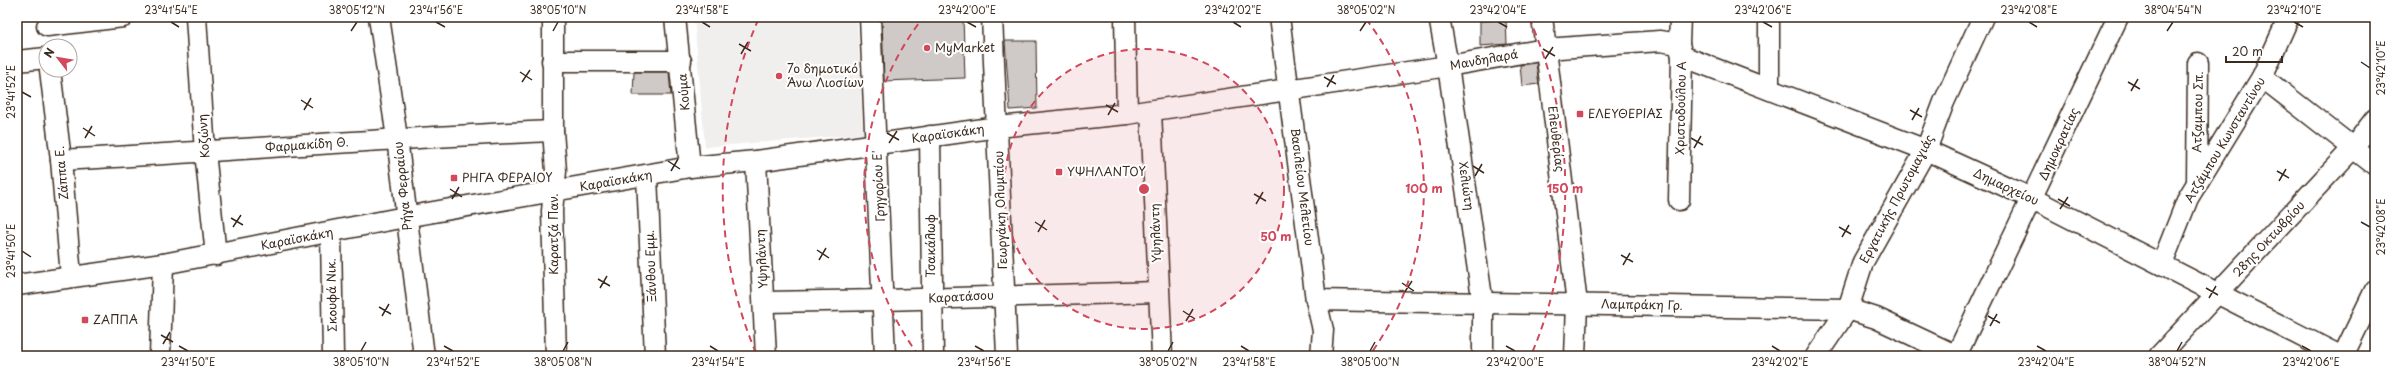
<svg xmlns="http://www.w3.org/2000/svg" width="2392" height="373" font-family="'Playpen Sans',sans-serif">
<style>
.built{fill:#f1efee}
.building{fill:#cfcac7;stroke:#3b2a1e}
.lines{fill:none;stroke-linecap:round;stroke-linejoin:round}
.street-casing{stroke:#3b2a1e;stroke-width:23}
.street{stroke:#fff;stroke-width:20}
.ticks{fill:none;stroke:#3b2a1e;stroke-width:1.5}
.ring{fill:none;stroke:#d1495b;stroke-width:2;stroke-dasharray:7 5}
.poi-dot{fill:#d1495b;stroke:#fff;stroke-width:1.5}
.labels{text-anchor:middle;stroke-width:4;stroke-linejoin:round;paint-order:stroke}
.poi-label{font-size:12px;fill:#3b2a1e;stroke:#fff;text-anchor:start}
.street-label{font-size:12px;fill:#3b2a1e;stroke:#fff}
.centre{fill:#d1495b;stroke:#fff;stroke-width:2}
.ring-label{font-size:12px;text-anchor:middle;font-weight:bold;fill:#d1495b;stroke:#fff;stroke-width:4;stroke-linejoin:round;paint-order:stroke}
.neatline{fill:none;stroke:#3b2a1e;stroke-width:1.5}
.ticks-label{font-size:10px;text-anchor:middle;fill:#3b2a1e}
</style>
<rect width="100%" height="100%" fill="#fff"/>
<filter id="ink" filterUnits="userSpaceOnUse"><feTurbulence type="fractalNoise" baseFrequency=".025" numOctaves="2"/><feDisplacementMap in="SourceGraphic" scale="8" xChannelSelector="R" yChannelSelector="G"/><feConvolveMatrix kernelMatrix="1 2 1 2 8 2 1 2 1" color-interpolation-filters="sRGB"/></filter>
<g filter="url(#ink)">
<polygon class="built" points="694,17 857,17 863,134 705,147"/>
<g class="building">
<polygon points="882,17 963,17 965,78 884,81"/>
<polygon points="1506,20 1507,44 1480,46 1480,21"/>
<polygon points="1005,41 1036,41 1037,108 1010,110"/>
<polygon points="1536,63 1539,84 1522,86 1520,65"/>
<polygon points="634,72 669,72 671,95 633,95"/>
</g>
<g class="lines">
<g class="street-casing">
<g id="street">
<polyline points="196,17 205,152 216,255"/>
<polyline points="379,17 397,138 424,356"/>
<polyline points="553,17 553,131 556,171 552,211 556,356"/>
<polyline points="675,17 690,167"/>
<polyline points="870,17 885,356"/>
<polyline points="992,17 1007,356"/>
<polyline points="1125,17 1127,114"/>
<polyline points="1279,17 1316,300 1323,330 1321,356"/>
<polyline points="1439,17 1448,66 1483,304 1483,356"/>
<polyline points="1542,17 1577,304 1575,356"/>
<polyline points="1769,17 1769,89"/>
<polyline points="47,26 123,17"/>
<polyline points="1682,56 1926,150 2033,199 2340,356"/>
<polyline points="17,61 46,58"/>
<polyline points="552,61 681,61"/>
<polyline points="50,70 61,160 71,276"/>
<polyline points="2262,77 2375,165"/>
<polyline points="1151,111 1162,356"/>
<polyline points="930,136 933,356"/>
<path d="M61,160C225,151 389,138 553,131"/>
<polyline points="756,161 766,356"/>
<polyline points="647,176 655,356"/>
<polyline points="2197,184 2198,63"/>
<polyline points="1679,200 1682,56 1679,44 1680,17"/>
<polyline points="331,233 333,356"/>
<polyline points="2162,264 2188,198 2262,77 2289,17"/>
<polyline points="17,285 163,264 405,217 690,167 756,161 998,127 1127,114 1448,66 1545,49 1660,41 1679,44"/>
<polyline points="1316,300 1848,309 1876,318 1957,356"/>
<polyline points="765,302 884,300 1158,292"/>
<polyline points="160,356 163,264"/>
<polyline points="1816,356 1848,309 1863,262 1926,150 1944,102 1983,17"/>
<polyline points="1956,356 2118,17"/>
<polyline points="2159,356 2352,149 2375,119"/>
<polyline points="2343,356 2375,290"/>
</g>
</g>
<use href="#street" class="street"/>
</g>
</g>
<path class="ticks" d="M171,22L179,27M436,22L445,27M702,22L710,27M967,22L976,27M1233,22L1241,27M1498,22L1507,27M1763,22L1772,27M2029,22L2037,27M2294,22L2303,27M351,31L357,22M553,31L558,22M1360,31L1366,22M2167,31L2173,22M739,44L751,51M1543,49L1555,56M741,54L748,42M1545,59L1553,47M2361,62L2370,68M520,72L532,80M1324,77L1336,84M522,82L530,70M2128,82L2140,89M1327,87L1334,75M2131,91L2138,79M22,92L31,97M301,100L313,108M1106,105L1118,112M304,110L311,98M1910,110L1922,117M1108,115L1115,103M1912,120L1919,108M83,128L95,136M887,133L899,140M85,138L92,126M1691,138L1703,145M889,143L897,131M1694,148L1701,136M668,161L680,169M1473,166L1484,173M671,171L678,159M2277,171L2289,178M1475,176L1482,164M2279,181L2286,169M450,189L462,197M1254,194L1266,201M452,199L459,187M2058,199L2070,206M1256,204L1263,192M2060,209L2068,197M231,218L243,225M1035,222L1047,230M2361,222L2370,227M233,227L241,215M1839,227L1851,234M1038,232L1045,220M1842,237L1849,225M817,250L829,258M22,251L31,257M1621,255L1633,262M819,260L826,248M1623,265L1630,253M598,279L610,286M1402,283L1414,291M600,288L607,276M2206,288L2218,295M1404,293L1412,281M2209,298L2216,286M379,307L391,314M1183,311L1195,319M382,316L389,304M1988,316L2000,323M1186,321L1193,309M1990,326L1997,314M161,335L173,342M163,344L170,332M179,346L188,351M444,346L453,351M710,346L718,351M975,346L984,351M1241,346L1249,351M1506,346L1515,351M1772,346L1780,351M2037,346L2046,351M2302,346L2311,351M361,351L366,342M563,351L568,342M1168,351L1173,342M1370,351L1375,342M2177,351L2182,342"/>
<circle cx="1144" cy="189" r="140" fill="#d1495b" fill-opacity=".12"/>
<g class="ring">
<circle cx="1144" cy="189" r="140"/>
<path d="M919 356A280 280 0 0 1 922 19M1366 19A280 280 0 0 1 1369 356"/>
<path d="M756 353A421 421 0 0 1 759 18M1529 18A421 421 0 0 1 1532 353"/>
</g>
<g class="poi-dot">
<circle cx="927" cy="48" r="4"/>
<circle cx="779" cy="76" r="4"/>
<rect x="1576" y="110" width="8" height="8" rx="2"/>
<rect x="1055" y="168" width="8" height="8" rx="2"/>
<rect x="450" y="174" width="8" height="8" rx="2"/>
<rect x="81" y="316" width="8" height="8" rx="2"/>
</g>
<g class="labels">
<g class="poi-label">
<text x="935" y="52">MyMarket</text>
<text x="787" y="73">7ο δημοτικό<tspan x="787" dy="14">Άνω Λιοσίων</tspan></text>
<text x="1588" y="118">ΕΛΕΥΘΕΡΙΑΣ</text>
<text x="1067" y="176">ΥΨΗΛΑΝΤΟΥ</text>
<text x="462" y="182">ΡΗΓΑ ΦΕΡΑΙΟΥ</text>
<text x="93" y="324">ΖΑΠΠΑ</text>
</g>
<g class="street-label">
<text transform="translate(1484 60) rotate(-10)" y="4">Μανδηλαρά</text>
<text transform="translate(684 92) rotate(-95)" y="4">Κούμα</text>
<text transform="translate(1681 108) rotate(-89)" y="4">Χριστοδούλου Α</text>
<text transform="translate(2198 112) rotate(-89)" y="4">Ατζαμπου Σπ.</text>
<text transform="translate(948 134) rotate(-8)" y="4">Καραϊσκάκη</text>
<text transform="translate(204 136) rotate(-94)" y="4">Κοζώνη</text>
<text transform="translate(1556 139) rotate(83)" y="4">Ελευθερίας</text>
<text transform="translate(2225 140) rotate(-59)" y="4">Ατζάμπου Κωνσταντίνου</text>
<text transform="translate(2059 144) rotate(-65)" y="4">Δημοκρατίας</text>
<text transform="translate(307 145) rotate(-4)" y="4">Φαρμακίδη Θ.</text>
<text transform="translate(62 173) rotate(-95)" y="4">Ζάππα Ε.</text>
<text transform="translate(616 181) rotate(-10)" y="4">Καραϊσκάκη</text>
<text transform="translate(403 186) rotate(-96)" y="4">Ρήγα Φερραίου</text>
<text transform="translate(879 186) rotate(-93)" y="4">Γρηγορίου Ε'</text>
<text transform="translate(1466 186) rotate(82)" y="4">Χελιώτη</text>
<text transform="translate(1302 187) rotate(83)" y="4">Βασιλείου Μελετίου</text>
<text transform="translate(2006 187) rotate(25)" y="4">Δημαρχείου</text>
<text transform="translate(1897 199) rotate(-62)" y="4">Εργατικής Πρωτομαγιάς</text>
<text transform="translate(1001 210) rotate(-92)" y="4">Γεωργάκη Ολυμπίου</text>
<text transform="translate(1156 233) rotate(-92)" y="4">Υψηλάντη</text>
<text transform="translate(554 234) rotate(-90)" y="4">Καρατζά Παν.</text>
<text transform="translate(297 239) rotate(-11)" y="4">Καραϊσκάκη</text>
<text transform="translate(2269 239) rotate(-47)" y="4">28ης Οκτωβρίου</text>
<text transform="translate(931 246) rotate(-90)" y="4">Τσακάλωφ</text>
<text transform="translate(762 259) rotate(-93)" y="4">Υψηλάντη</text>
<text transform="translate(651 266) rotate(-92)" y="4">Ξάνθου Εμμ.</text>
<text transform="translate(332 295) rotate(-91)" y="4">Σκουφά Νικ.</text>
<text transform="translate(961 297) rotate(-3)" y="4">Καρατάσου</text>
<text transform="translate(1642 305) rotate(1)" y="4">Λαμπράκη Γρ.</text>
</g>
</g>
<circle cx="1144" cy="189" r="6" class="centre"/>
<g class="ring-label">
<text x="1424" y="193">100 m</text>
<text x="1565" y="193">150 m</text>
<text x="1276" y="241">50 m</text>
</g>
<rect width="2392" height="373" fill="none" stroke="#fff" stroke-width="44"/>
<g transform="translate(58 58) rotate(301)"><circle r="19" fill="#ffffff" stroke="#b1aaa5"/>
<path d="M0-3L7 15L0 10L-7 15Z" fill="#d1495b"/>
<text y="-6" font-size="11" font-weight="bold" text-anchor="middle" fill="#3b2a1e">N</text>
</g>
<path d="M2226 56v6h56v-6" fill="none" stroke="#3b2a1e" stroke-width="2"/>
<text x="2232" y="56" font-size="12" fill="#3b2a1e" stroke="#ffffff" stroke-width="3" paint-order="stroke">20 m</text>
<rect x="22" y="22" width="2348" height="329" class="neatline"/>
<g class="ticks-label">
<text x="171" y="14">23°41'54"E</text>
<text x="357" y="14">38°05'12"N</text>
<text x="436" y="14">23°41'56"E</text>
<text x="558" y="14">38°05'10"N</text>
<text x="702" y="14">23°41'58"E</text>
<text x="967" y="14">23°42'00"E</text>
<text x="1233" y="14">23°42'02"E</text>
<text x="1366" y="14">38°05'02"N</text>
<text x="1498" y="14">23°42'04"E</text>
<text x="1763" y="14">23°42'06"E</text>
<text x="2029" y="14">23°42'08"E</text>
<text x="2173" y="14">38°04'54"N</text>
<text x="2294" y="14">23°42'10"E</text>
<text transform="translate(2381 68) rotate(-90)" y="4">23°42'10"E</text>
<text transform="translate(11 92) rotate(-90)" y="4">23°41'52"E</text>
<text transform="translate(2381 227) rotate(-90)" y="4">23°42'08"E</text>
<text transform="translate(11 251) rotate(-90)" y="4">23°41'50"E</text>
<text x="188" y="366">23°41'50"E</text>
<text x="361" y="366">38°05'10"N</text>
<text x="453" y="366">23°41'52"E</text>
<text x="563" y="366">38°05'08"N</text>
<text x="718" y="366">23°41'54"E</text>
<text x="984" y="366">23°41'56"E</text>
<text x="1168" y="366">38°05'02"N</text>
<text x="1249" y="366">23°41'58"E</text>
<text x="1370" y="366">38°05'00"N</text>
<text x="1515" y="366">23°42'00"E</text>
<text x="1780" y="366">23°42'02"E</text>
<text x="2046" y="366">23°42'04"E</text>
<text x="2177" y="366">38°04'52"N</text>
<text x="2311" y="366">23°42'06"E</text>
</g>
</svg>
